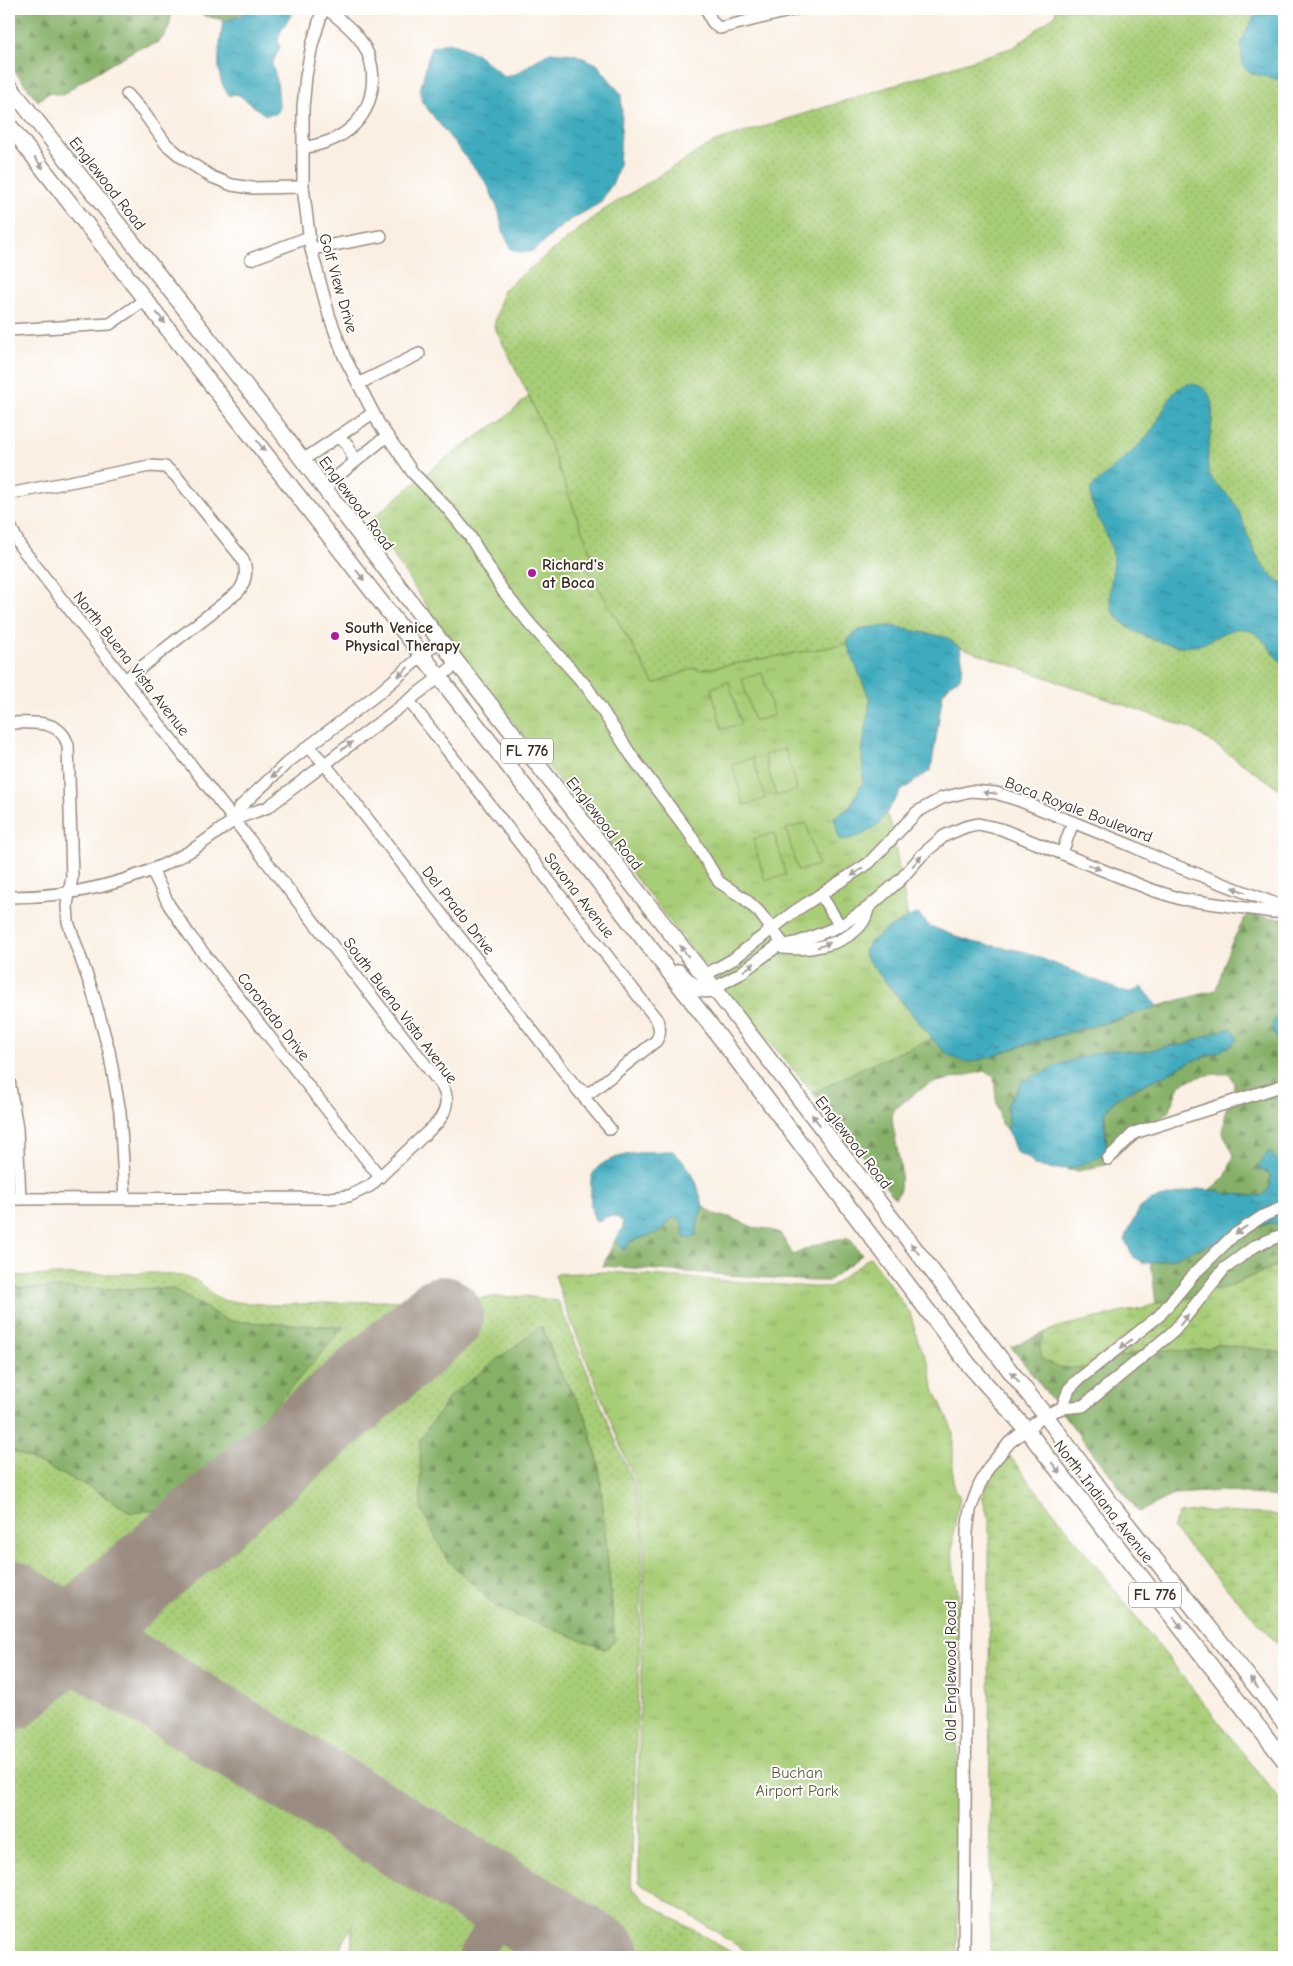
<svg xmlns="http://www.w3.org/2000/svg" width="1293" height="1966" font-family="'Comic Neue',sans-serif">
<style>
.grass{fill:url(#grass-dots);stroke:#727c4a;fill-rule:evenodd}
.forest{fill:url(#forest-firs);stroke:#606d43}
.wetland{fill:url(#wetland-marsh);stroke:#727c4a}
.park{fill:url(#park-tufts);stroke:#727c4a}
.pitch{fill:#a8cd77;stroke:#727c4a}
.water{fill:url(#water-ripples);stroke:#3c6a6e}
.lines{fill:none;stroke-linecap:round;stroke-linejoin:round}
.taxiway{stroke:#9a8c80;stroke-width:32}
.runway{stroke:#9a8c80;stroke-width:82}
.minor-casing{stroke:#9a8c80;stroke-width:14}
.major-casing{stroke:#9a8c80;stroke-width:18}
.minor{stroke:#fff;stroke-width:11}
.major{stroke:#fff;stroke-width:15}
.oneway{fill:#a79f9a}
.poi-dot{fill:#b5179e;stroke:#fff;stroke-width:2}
.labels{text-anchor:middle;stroke-width:4;stroke-linejoin:round;paint-order:stroke}
.shield{fill:#fff;stroke:#766a62;stroke-width:1}
.shield-label{font-size:15px;font-weight:bold;fill:#3b2a1e}
.street-label{font-size:16px;fill:#3b2a1e;stroke:#fff}
.poi-label{font-size:16px;font-weight:bold;fill:#3b2a1e;stroke:#fff;text-anchor:start}
.park-label{font-size:16px;fill:#5c5b39;stroke:#fff}
</style>
<defs>
<pattern id="grass-dots" width="8" height="8" patternUnits="userSpaceOnUse" patternTransform="scale(1.25)"><rect width="8" height="8" fill="#a8cd77"/><path d="M2 2h.1M6 6h.1" fill="none" stroke="#92b066" stroke-width="1.8" stroke-linecap="round"/></pattern>
<pattern id="forest-firs" width="22" height="20" patternUnits="userSpaceOnUse" patternTransform="scale(1.25)"><rect width="22" height="20" fill="#86b068"/><path d="M5 1l3.5 6h-7zM16 11l3.5 6h-7z" fill="#6f8f55"/></pattern>
<pattern id="wetland-marsh" width="20" height="14" patternUnits="userSpaceOnUse" patternTransform="scale(1.25)"><rect width="20" height="14" fill="#a8cd77"/><path d="M1 5h8M5 5V1M11 12h8M15 12V8" fill="none" stroke="#92b066"/></pattern>
<pattern id="park-tufts" width="24" height="20" patternUnits="userSpaceOnUse" patternTransform="scale(1.25)"><rect width="24" height="20" fill="#a8cd77"/><path d="M3 7l-1-3M5 7V3M7 7l1-3M15 17l-1-3M17 17v-4M19 17l1-3" fill="none" stroke="#92b066"/></pattern>
<pattern id="water-ripples" width="26" height="14" patternUnits="userSpaceOnUse" patternTransform="scale(1.25)"><rect width="26" height="14" fill="#3eaabd"/><path d="M2 4q2-2 4 0t4 0M15 11q2-2 4 0t4 0" fill="none" stroke="#358b99"/></pattern>
</defs>
<rect width="100%" height="100%" fill="#fff"/>
<filter id="ink" filterUnits="userSpaceOnUse"><feTurbulence type="fractalNoise" baseFrequency=".02" numOctaves="2"/><feDisplacementMap in="SourceGraphic" scale="10" xChannelSelector="R" yChannelSelector="G"/><feConvolveMatrix kernelMatrix="1 2 1 2 8 2 1 2 1" color-interpolation-filters="sRGB"/></filter>
<filter id="wash" filterUnits="userSpaceOnUse"><feTurbulence type="fractalNoise" baseFrequency=".0096" numOctaves="4" result="noise"/><feDisplacementMap in="SourceGraphic" scale="20" xChannelSelector="R" yChannelSelector="G"/><feGaussianBlur stdDeviation="1.12" result="paint"/><feColorMatrix in="noise" values="0 0 0 0 0 0 0 0 0 0 0 0 0 0 0 0 0 1.4 0 .05"/><feComposite in="paint" operator="in"/></filter>
<g filter="url(#wash)">
<rect width="100%" height="100%" fill="#faefe2"/>
<g class="grass">
<polygon points="1056,9 1284,9 1284,792 1192,729 960,647 945,637 892,626 862,628 849,639 847,644 699,670 694,668 654,684 585,564 592,557 550,445 529,396 494,326 503,290 602,211 712,143 1014,47 1055,15"/>
<path d="M155,1273L182,1276L196,1280L212,1294L225,1301L272,1305L526,1296L558,1301L635,1488L643,1538L631,1886L645,1901L739,1957H351L352,1926L336,1957H9V1449L92,1488L131,1513L344,1327L228,1321L173,1289L9,1288V1276ZM542,1326L561,1374L585,1414L599,1465L615,1640Z"/>
</g>
<g class="forest">
<path d="M9,9H172L171,11C171,31 162,47 140,47L82,81L63,95L49,93L38,101L9,64Z"/>
<polygon points="196,9 254,9 250,12 240,13 229,21 204,16"/>
<path d="M1247,914L1271,918H1284V1012H1282L1284,1049V1160L1279,1162L1276,1159L1268,1172C1274,1182 1270,1188 1262,1196L1228,1194L1219,1191L1209,1190L1225,1178L1234,1155L1223,1133L1226,1109L1233,1095L1234,1083L1229,1074C1211,1073 1195,1077 1179,1085L1169,1112L1133,1140L1105,1165L1079,1171L1067,1170L1107,1145L1105,1116L1107,1109L1119,1097L1187,1063L1214,1054L1221,1048L1215,1032L1184,1045L1169,1046L1141,1052L1112,1050L1058,1065L1043,1073L1031,1077L1022,1082L1007,1105L1008,1130L1001,1124L996,1099L994,1077L985,1071L929,1084L911,1096L894,1110L892,1116L893,1126L901,1170L900,1190L895,1198L813,1093L866,1066L932,1039L937,1044L972,1062L1019,1047L1130,1016L1158,1006L1216,990L1230,946Z"/>
<path d="M703,1206L717,1216L730,1217L755,1228H763L780,1233L793,1255C812,1246 828,1239 849,1238L862,1255L828,1281H811L603,1266L615,1240L618,1246L657,1233C665,1229 669,1221 676,1216L682,1222V1231L696,1235L698,1220Z"/>
<polygon points="1272,1223 1284,1226 1284,1263 1225,1288 1210,1290 1187,1299 1179,1297 1156,1304 1151,1263 1175,1258 1190,1251 1224,1241 1250,1227"/>
<polygon points="9,1288 173,1289 228,1321 344,1327 283,1397 177,1508 131,1513 92,1488 9,1449"/>
<polygon points="541,1326 561,1374 585,1414 599,1465 615,1641 605,1649 497,1608 447,1560 421,1508 420,1440 450,1396"/>
<polygon points="1044,1333 1040,1346 1088,1368 1115,1358 1155,1349 1186,1351 1207,1348 1217,1344 1269,1350 1284,1354 1284,1496 1279,1497 1221,1491 1176,1494 1139,1512 1011,1347"/>
</g>
<g class="wetland">
<polygon points="1284,1263 1284,1354 1269,1350 1217,1344 1207,1348 1186,1351 1155,1349 1115,1358 1088,1368 1059,1367 1042,1359 1040,1346 1044,1333 1058,1327 1146,1307 1179,1297 1187,1299 1210,1290 1225,1288"/>
<polygon points="1008,1454 1284,1805 1284,1957 990,1957 989,1520 982,1496 994,1471"/>
<polygon points="1199,1511 1284,1515 1284,1651 1172,1528 1179,1514"/>
</g>
<g class="park">
<polygon points="529,396 550,445 592,557 585,564 654,684 694,668 699,670 847,644 870,700 862,752 863,782 849,808 834,817 877,825 885,812 891,823 908,918 872,940 864,951 865,957 932,1039 866,1066 813,1093 720,984 718,979 716,980 453,646 370,520 439,463 507,416"/>
<path d="M870,1257L910,1313L918,1341L929,1364L933,1386L953,1431V1485L960,1498C952,1535 949,1554 958,1592L957,1957H755L639,1882L638,1778L645,1540L637,1487L563,1301L555,1274L609,1272L811,1287H830Z"/>
</g>
<g class="pitch">
<polygon points="762,673 774,715 754,721 742,679"/>
<polygon points="729,682 741,724 722,729 711,688"/>
<polygon points="785,749 797,790 776,796 764,755"/>
<polygon points="753,758 765,799 744,805 732,764"/>
<polygon points="806,823 818,865 798,871 786,829"/>
<polygon points="774,833 786,875 765,880 753,839"/>
</g>
<g class="water">
<path d="M254,9H295C290,20 273,35 280,47L272,64C278,80 279,95 279,111L276,114L265,115L239,95L233,94L230,96C212,78 220,44 223,21C227,21 251,11 254,9Z"/>
<polygon points="1264,9 1284,9 1284,81 1250,73 1242,65 1241,42 1254,17"/>
<polygon points="450,42 477,54 505,77 518,73 532,63 550,52 574,54 597,64 621,94 622,115 619,165 614,181 600,203 567,222 533,251 522,253 511,249 503,231 499,212 487,184 422,102 420,90 431,47"/>
<path d="M1188,384C1230,384 1204,443 1208,468C1210,485 1228,490 1235,504C1250,533 1253,567 1284,584V664C1271,655 1265,636 1249,630C1230,624 1216,640 1199,645C1175,652 1122,633 1112,609C1106,591 1115,573 1113,556C1110,532 1087,508 1091,488C1112,468 1136,452 1153,428C1165,412 1167,391 1188,384Z"/>
<path d="M892,626L945,637L960,647L963,665L960,678L951,683L943,693L931,770L901,791L878,825L862,835L847,840L839,839L834,817L849,808L863,782L862,752L870,700L847,644C854,625 875,627 892,626Z"/>
<path d="M918,914L930,926L958,937L972,942L1023,951L1122,991L1129,993L1142,987L1158,1006C1112,1022 1064,1033 1017,1047C1006,1051 980,1062 969,1062C955,1061 947,1054 937,1044L865,957L864,951L872,940L887,929L913,915Z"/>
<path d="M1282,1012H1284V1049C1275,1034 1264,1027 1282,1012Z"/>
<path d="M1232,1028L1237,1037L1236,1041C1224,1052 1204,1056 1188,1063C1179,1067 1170,1073 1161,1077C1143,1086 1115,1091 1106,1112C1101,1124 1109,1140 1105,1153C1080,1169 1064,1172 1035,1166L1030,1159L1016,1152L1008,1130L1007,1105L1022,1082L1031,1077L1043,1073L1058,1065L1092,1054L1112,1050L1141,1052L1169,1046L1184,1045L1215,1032Z"/>
<path d="M673,1151L684,1162L696,1181L703,1206L698,1220L696,1235L690,1239L684,1237L682,1222L676,1216L669,1221L662,1231L629,1242L627,1248L623,1250L615,1240L623,1228V1222L615,1216L603,1217L600,1221H596C590,1211 590,1204 591,1192C591,1187 590,1181 592,1176C601,1152 652,1151 673,1151Z"/>
<path d="M1269,1151L1279,1162L1284,1160V1226L1272,1223L1250,1227L1224,1241L1190,1251L1175,1258L1151,1263H1143L1133,1257L1125,1240L1128,1231L1140,1208L1152,1200L1197,1189L1219,1191L1228,1194L1262,1196C1270,1188 1274,1182 1268,1172L1257,1169Z"/>
</g>
<g class="lines">
<polyline class="taxiway" points="474,1957 507,1901"/>
<g class="runway">
<polyline points="9,1600 600,1957"/>
<polyline points="9,1690 442,1317"/>
</g>
</g>
</g>
<g filter="url(#ink)">
<g class="lines">
<g class="minor-casing">
<g id="minor">
<polyline points="323,9 312,45 306,76 303,108 303,187 311,249 329,315 344,356 379,424 413,473 448,509 469,535 503,591 531,625 587,687 631,755 690,834 719,882 745,899 759,912 784,945"/>
<path d="M707,9C709,17 712,25 720,28L797,9"/>
<polyline points="127,94 144,113 166,144 184,159 212,177 232,185 252,188 303,187"/>
<path d="M303,148C317,145 331,142 343,134C376,112 382,68 358,37C349,26 337,17 327,9"/>
<polyline points="311,249 381,236"/>
<polyline points="251,259 309,237"/>
<polyline points="9,330 110,324 146,299"/>
<polyline points="358,384 419,354"/>
<polyline points="337,437 347,444 355,462"/>
<polyline points="303,460 373,413"/>
<polyline points="324,487 387,436"/>
<path d="M9,494L150,466L165,467L176,476L242,558C248,569 246,582 238,592L125,680"/>
<path d="M9,524L20,546L442,1086C450,1099 446,1112 437,1123L370,1186L349,1196L330,1198L9,1199"/>
<path d="M9,723C31,723 60,718 68,745L72,877L67,905L68,922L93,993L109,1051L120,1112L125,1198"/>
<path d="M309,747L324,763L576,1087L585,1092H591L656,1041C661,1033 660,1028 657,1020L409,701"/>
<polyline points="234,820 239,808 288,762 380,692 440,640"/>
<polyline points="1062,853 1073,822"/>
<polyline points="152,870 169,905 190,936 380,1177"/>
<polyline points="821,895 840,926"/>
<path d="M9,897C71,897 130,884 185,854C202,845 216,832 232,822C242,815 256,812 268,807L458,663"/>
<path d="M783,948C809,951 847,945 863,922C866,918 867,911 869,907"/>
<polyline points="703,976 732,960 795,911 869,863 917,812 942,798 971,791 996,793 1018,800 1132,846 1168,863 1284,907"/>
<polyline points="714,988 738,975 776,947 799,942 840,926 869,907 901,879 922,855 944,836 965,827 978,824 1001,829 1152,890 1181,899 1273,912 1284,911"/>
<polyline points="9,1081 17,1128 20,1199"/>
<polyline points="577,1089 610,1129"/>
<polyline points="1108,1159 1134,1133 1284,1085"/>
<polyline points="1062,1408 1069,1389 1079,1379 1159,1316 1195,1273 1234,1235 1263,1216 1284,1207"/>
<polyline points="964,1957 967,1532 970,1510 979,1486 989,1467 1010,1442 1045,1415 1062,1408 1083,1406 1174,1331 1224,1269 1255,1246 1284,1234"/>
</g>
</g>
<g class="major-casing">
<g id="major">
<polyline points="9,86 264,409 448,651 714,988 956,1302 1045,1415 1112,1505 1284,1722"/>
<polyline points="9,125 705,1018 969,1365 1026,1429 1284,1760"/>
<path d="M679,972C689,983 698,994 714,988"/>
</g>
</g>
<use href="#minor" class="minor"/>
<use href="#major" class="major"/>
</g>
<defs><path id="oneway-solid" d="M-6-.8H1V-3.2L6.5 0L1 3.2V.8H-6Z" transform="scale(1.25)"/></defs>
<g class="oneway">
<use href="#oneway-solid" transform="translate(39 163) rotate(52)"/>
<use href="#oneway-solid" transform="translate(161 318) rotate(52)"/>
<use href="#oneway-solid" transform="translate(261 446) rotate(53)"/>
<use href="#oneway-solid" transform="translate(360 575) rotate(52)"/>
<use href="#oneway-solid" transform="translate(403 672) rotate(138)"/>
<use href="#oneway-solid" transform="translate(347 746) rotate(-36)"/>
<use href="#oneway-solid" transform="translate(276 773) rotate(137)"/>
<use href="#oneway-solid" transform="translate(990 793) rotate(-174)"/>
<use href="#oneway-solid" transform="translate(917 861) rotate(-48)"/>
<use href="#oneway-solid" transform="translate(1094 867) rotate(22)"/>
<use href="#oneway-solid" transform="translate(857 872) rotate(145)"/>
<use href="#oneway-solid" transform="translate(1239 890) rotate(-159)"/>
<use href="#oneway-solid" transform="translate(824 945) rotate(-20)"/>
<use href="#oneway-solid" transform="translate(684 951) rotate(-128)"/>
<use href="#oneway-solid" transform="translate(749 967) rotate(-36)"/>
<use href="#oneway-solid" transform="translate(816 1120) rotate(-128)"/>
<use href="#oneway-solid" transform="translate(1241 1230) rotate(147)"/>
<use href="#oneway-solid" transform="translate(915 1249) rotate(-128)"/>
<use href="#oneway-solid" transform="translate(1184 1320) rotate(-52)"/>
<use href="#oneway-solid" transform="translate(1126 1344) rotate(142)"/>
<use href="#oneway-solid" transform="translate(1015 1377) rotate(-128)"/>
<use href="#oneway-solid" transform="translate(1056 1468) rotate(52)"/>
<use href="#oneway-solid" transform="translate(1178 1623) rotate(52)"/>
<use href="#oneway-solid" transform="translate(1254 1683) rotate(-128)"/>
</g>
</g>
<g class="poi-dot">
<circle cx="532" cy="573" r="5"/>
<circle cx="335" cy="636" r="5"/>
</g>
<g class="labels">
<g class="shield">
<rect x="501" y="738.5" width="52" height="25" rx="4"/>
<rect x="1129" y="1582.5" width="52" height="25" rx="4"/>
</g>
<g class="shield-label">
<text x="527" y="756">FL 776</text>
<text x="1155" y="1600">FL 776</text>
</g>
<g class="street-label">
<text transform="translate(108 183) rotate(52)" y="6">Englewood Road</text>
<text transform="translate(339 283) rotate(74)" y="6">Golf View Drive</text>
<text transform="translate(357 503) rotate(53)" y="6">Englewood Road</text>
<text transform="translate(132 663) rotate(52)" y="6">North Buena Vista Avenue</text>
<text transform="translate(1079 809) rotate(21)" y="6">Boca Royale Boulevard</text>
<text transform="translate(605 823) rotate(52)" y="6">Englewood Road</text>
<text transform="translate(580 895) rotate(52)" y="6">Savona Avenue</text>
<text transform="translate(459 910) rotate(52)" y="6">Del Prado Drive</text>
<text transform="translate(401 1010) rotate(53)" y="6">South Buena Vista Avenue</text>
<text transform="translate(274 1016) rotate(52)" y="6">Coronado Drive</text>
<text transform="translate(854 1142) rotate(52)" y="6">Englewood Road</text>
<text transform="translate(1104 1501) rotate(52)" y="6">North Indiana Avenue</text>
<text transform="translate(950 1671) rotate(-90)" y="6">Old Englewood Road</text>
</g>
<g class="poi-label">
<text x="542" y="570">Richard's<tspan x="542" dy="18">at Boca</tspan></text>
<text x="345" y="633">South Venice<tspan x="345" dy="18">Physical Therapy</tspan></text>
</g>
<g class="park-label">
<text x="797" y="1778">Buchan<tspan x="797" dy="18">Airport Park</tspan></text>
</g>
</g>
<rect width="1293" height="1966" fill="none" stroke="#fff" stroke-width="30"/>
</svg>
